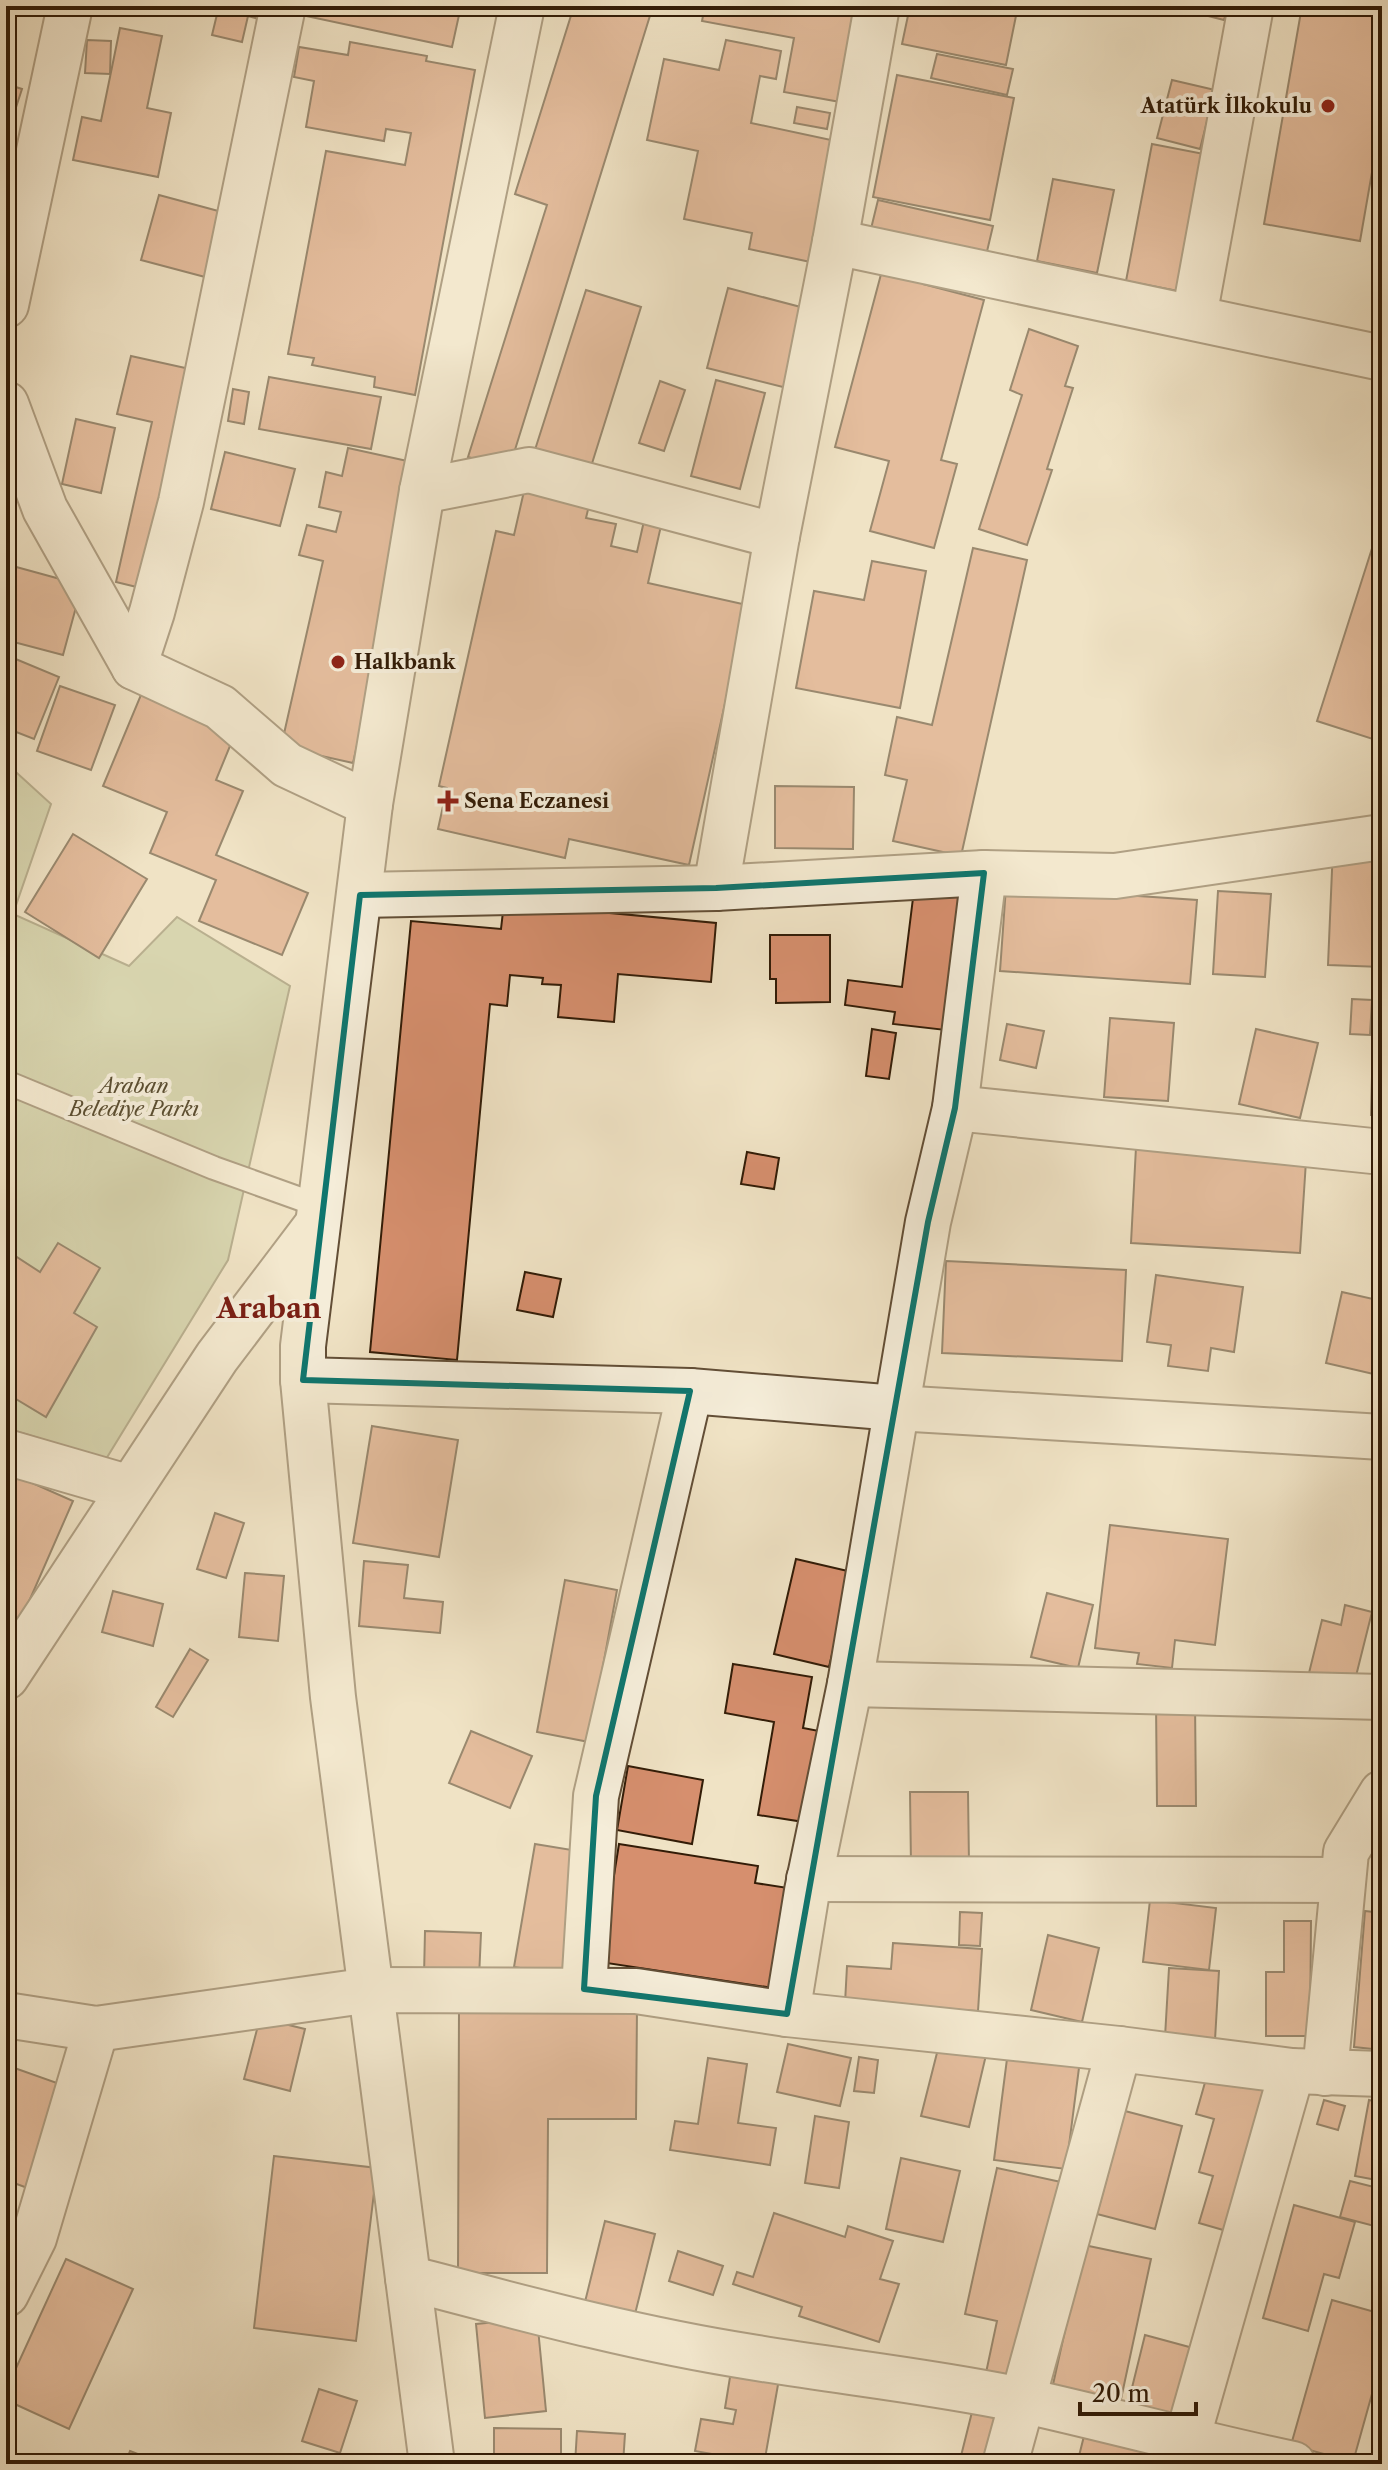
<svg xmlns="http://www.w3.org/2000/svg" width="1388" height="2470" font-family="'Libre Caslon Text',serif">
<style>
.park{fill:#bbc394;stroke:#76704e;stroke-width:2}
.building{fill:#d68f6e;stroke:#321c07;stroke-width:2}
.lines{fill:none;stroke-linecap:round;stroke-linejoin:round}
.service-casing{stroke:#624e36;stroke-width:26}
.minor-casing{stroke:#624e36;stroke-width:48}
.tertiary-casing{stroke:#624e36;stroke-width:48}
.service{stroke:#f5edd9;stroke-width:22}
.minor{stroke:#f5edd9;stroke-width:44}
.tertiary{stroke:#f5edd9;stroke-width:44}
.marked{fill:none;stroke:#0f766e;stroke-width:6;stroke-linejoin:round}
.poi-dot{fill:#8f2418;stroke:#f5edd9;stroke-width:3}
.labels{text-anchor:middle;stroke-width:8;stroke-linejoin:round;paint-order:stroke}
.poi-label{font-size:20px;font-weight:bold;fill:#321c07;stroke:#f5edd9;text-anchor:start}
.park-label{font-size:20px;font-style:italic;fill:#5b4e31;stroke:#f5edd9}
.district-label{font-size:28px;font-weight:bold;fill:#7a1f14;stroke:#f5edd9}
</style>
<rect width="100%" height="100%" fill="#f0e3c5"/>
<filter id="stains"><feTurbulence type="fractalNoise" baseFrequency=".0025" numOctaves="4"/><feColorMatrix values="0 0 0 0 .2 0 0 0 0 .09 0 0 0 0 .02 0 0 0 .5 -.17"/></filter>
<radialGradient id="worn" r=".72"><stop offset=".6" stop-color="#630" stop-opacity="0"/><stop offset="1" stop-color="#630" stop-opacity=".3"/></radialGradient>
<polygon class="park" points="6,763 51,804 13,914 129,966 177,917 290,986 228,1260 106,1459 6,1428"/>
<g class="building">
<polygon points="219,6 266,6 263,20 248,16 242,42 212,35"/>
<polygon points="293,6 461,6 452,47 292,13"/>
<polygon points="574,6 653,6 509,469 468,457 547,205 515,194"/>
<polygon points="705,6 864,6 846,103 784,92 794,38 702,21"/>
<polygon points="910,6 1018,6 1006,65 902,44"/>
<polygon points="1169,6 1228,6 1224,20"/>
<polygon points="1302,6 1382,6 1382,115 1360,241 1264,224"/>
<polygon points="120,28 162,36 147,108 171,113 158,177 73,160 82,117 101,121"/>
<polygon points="87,40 111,41 110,74 85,73"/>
<polygon points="726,40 781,51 776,79 760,76 751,123 845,143 820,264 749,249 752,233 684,219 698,151 647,140 664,59 719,70"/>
<polygon points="350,42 427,56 426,61 475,70 415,395 374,387 375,377 312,365 314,358 288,354 326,151 405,165 411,133 386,129 384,141 306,127 314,81 294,77 299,47 348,55"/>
<polygon points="937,54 1013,69 1007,95 931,78"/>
<polygon points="897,75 1014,98 990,220 873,197"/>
<polygon points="1172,80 1215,90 1200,149 1157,138"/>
<polygon points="6,84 22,89 6,138"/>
<polygon points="797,107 830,113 827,129 794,123"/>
<polygon points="1152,144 1204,154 1178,291 1126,281"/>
<polygon points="1053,179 1114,190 1097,273 1037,261"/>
<polygon points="159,195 222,212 205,277 141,260"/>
<polygon points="878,200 993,226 984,264 869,237"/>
<polygon points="884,263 926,274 923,284 984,300 941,460 957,464 934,548 870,531 889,461 835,447"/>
<polygon points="728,288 816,311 795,390 707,368"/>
<polygon points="586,290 641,307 589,473 533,456"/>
<polygon points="1029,329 1078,346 1065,386 1073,388 1047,469 1052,470 1027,545 979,529 1022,395 1010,390"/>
<polygon points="131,356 199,371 149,590 116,582 152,422 117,414"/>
<polygon points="269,377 381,397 371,449 259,429"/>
<polygon points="716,380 765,393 740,489 691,476"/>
<polygon points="660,381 685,390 664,451 639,443"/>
<polygon points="233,389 249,392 244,424 228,421"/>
<polygon points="76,419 115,428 101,493 62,484"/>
<polygon points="348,448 421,464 353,763 281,747 323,561 299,555 307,525 336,532 341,512 319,507 326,472 342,476"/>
<polygon points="225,452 295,469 280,526 211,509"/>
<polygon points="527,478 592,493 586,518 616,524 611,546 637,552 646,512 663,517 648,583 747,605 689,865 569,839 565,858 438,829 447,788 439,786 496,531 514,535"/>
<polygon points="1382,517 1382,742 1317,721"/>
<polygon points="973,548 1027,560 961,856 893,841 907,780 885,775 897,717 932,725"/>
<polygon points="872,561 926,571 900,708 796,688 814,591 864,600"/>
<polygon points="9,565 82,585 63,655 6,640 6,576"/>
<polygon points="6,655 59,677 34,739 6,728"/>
<polygon points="60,686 115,705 91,770 37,751"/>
<polygon points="143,690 237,729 216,780 243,791 216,855 308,893 282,955 199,921 216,880 150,853 167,812 103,786"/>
<polygon points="775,786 854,787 853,849 775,848"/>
<polygon points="73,834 147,879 99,958 25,912"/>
<polygon points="1333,847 1382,848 1382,967 1328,965"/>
<polygon points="1006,887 1197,900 1190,984 1000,971"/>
<polygon points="914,890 970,897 954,1031 893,1024 895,1012 845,1005 848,980 902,987"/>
<polygon points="1218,891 1271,894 1265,977 1213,974"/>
<polygon points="504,903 716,923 711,982 618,974 614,1022 558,1017 561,985 542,984 543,978 510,975 507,1006 490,1004 457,1360 370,1352 411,921 501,929"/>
<polygon points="770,935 830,935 830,1002 776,1003 776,979 770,979"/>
<polygon points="1352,999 1372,1000 1370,1035 1350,1034"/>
<polygon points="1110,1018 1174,1023 1168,1101 1104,1097"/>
<polygon points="1007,1024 1044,1031 1036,1068 1000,1060"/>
<polygon points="872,1029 896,1033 889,1079 866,1076"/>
<polygon points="1256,1029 1318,1043 1300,1118 1239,1104"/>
<polygon points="1373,1038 1382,1038 1382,1115 1371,1115"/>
<polygon points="1136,1147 1306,1161 1300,1253 1131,1243"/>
<polygon points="747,1152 779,1158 774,1189 741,1184"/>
<polygon points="58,1243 100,1268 74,1313 97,1327 46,1417 6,1393 6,1257 9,1252 40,1272"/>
<polygon points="946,1261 1126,1270 1122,1361 942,1353"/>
<polygon points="525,1272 561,1279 553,1317 517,1310"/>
<polygon points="1156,1275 1243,1287 1234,1352 1211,1348 1208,1371 1168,1366 1171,1345 1147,1342"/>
<polygon points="1342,1292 1382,1301 1382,1376 1326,1363"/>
<polygon points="372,1426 458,1440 439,1557 353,1543"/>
<polygon points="12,1474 73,1501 6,1654 6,1488"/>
<polygon points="215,1513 244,1523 226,1578 197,1569"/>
<polygon points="1110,1525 1228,1539 1215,1645 1175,1640 1172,1668 1137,1664 1139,1653 1095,1648"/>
<polygon points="796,1559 852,1572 829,1667 774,1654"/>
<polygon points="364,1561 408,1565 404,1598 443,1602 440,1633 359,1626"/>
<polygon points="245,1573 284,1576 278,1641 239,1637"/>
<polygon points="565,1580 617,1590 589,1742 537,1732"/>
<polygon points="113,1591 163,1604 153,1646 102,1632"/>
<polygon points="1047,1593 1093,1605 1078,1668 1031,1657"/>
<polygon points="1345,1605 1372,1612 1354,1684 1309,1673 1322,1620 1341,1625"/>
<polygon points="190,1649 208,1660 173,1717 156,1707"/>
<polygon points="733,1664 812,1677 803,1728 819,1731 804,1822 758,1815 774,1722 725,1713"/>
<polygon points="1195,1701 1196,1806 1157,1806 1156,1702"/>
<polygon points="471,1731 532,1756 510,1808 449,1783"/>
<polygon points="628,1766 703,1780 692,1844 617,1830"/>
<polygon points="910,1792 968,1792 969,1864 911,1865"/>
<polygon points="535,1844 584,1852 563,1975 514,1967"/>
<polygon points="619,1844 758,1866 755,1883 788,1888 773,1988 600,1962"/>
<polygon points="1150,1900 1216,1908 1209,1970 1143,1962"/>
<polygon points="1365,1911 1382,1913 1382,2050 1354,2047"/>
<polygon points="960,1912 982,1913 980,1946 959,1945"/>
<polygon points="1284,1921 1311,1921 1310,2036 1266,2036 1266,1972 1284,1972"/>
<polygon points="425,1931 481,1933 479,1978 424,1976"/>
<polygon points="1048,1935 1099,1948 1082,2022 1031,2010"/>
<polygon points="893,1943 982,1949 978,2011 845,2003 847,1966 891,1969"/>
<polygon points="1169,1968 1219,1971 1215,2040 1165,2037"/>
<polygon points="459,2008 637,2008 636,2119 548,2119 547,2273 458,2273"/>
<polygon points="260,2018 305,2029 290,2091 244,2079"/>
<polygon points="788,2044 851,2058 840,2106 777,2092"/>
<polygon points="939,2045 986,2055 969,2127 921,2116"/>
<polygon points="1008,2051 1080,2060 1066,2169 994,2160"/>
<polygon points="859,2057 878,2060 874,2093 854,2091"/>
<polygon points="708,2058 747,2064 738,2123 776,2128 770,2165 670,2150 675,2121 698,2124"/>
<polygon points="6,2065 74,2089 38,2192 6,2180"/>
<polygon points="1210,2065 1280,2085 1237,2234 1199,2223 1213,2176 1199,2172 1214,2119 1196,2114"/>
<polygon points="1324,2100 1345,2106 1338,2130 1317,2124"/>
<polygon points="1369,2100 1382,2103 1382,2181 1355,2176"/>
<polygon points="1125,2111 1182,2126 1155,2229 1097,2214"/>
<polygon points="815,2116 849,2122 839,2188 805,2183"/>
<polygon points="274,2156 377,2168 356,2341 254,2328"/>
<polygon points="901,2158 960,2171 943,2242 886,2229"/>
<polygon points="997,2168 1061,2182 1016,2394 983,2387 997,2321 965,2314"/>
<polygon points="1350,2181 1382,2189 1382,2228 1340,2217"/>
<polygon points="1294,2205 1355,2222 1339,2278 1324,2274 1308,2331 1263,2318"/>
<polygon points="774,2213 845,2237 848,2226 893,2241 880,2279 899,2284 879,2342 799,2316 802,2307 733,2284 737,2272 753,2277"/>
<polygon points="605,2221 655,2234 632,2326 582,2314"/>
<polygon points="1084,2245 1151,2259 1118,2413 1050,2398"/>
<polygon points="678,2251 723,2266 713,2295 669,2281"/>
<polygon points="66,2259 133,2289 69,2429 6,2400 6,2390"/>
<polygon points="1332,2300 1382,2314 1382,2358 1353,2462 1291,2445"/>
<polygon points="537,2318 546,2411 485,2418 476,2324"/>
<polygon points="1145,2335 1193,2348 1174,2424 1126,2412"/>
<polygon points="731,2371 779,2379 764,2464 728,2464 729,2457 695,2451 701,2419 733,2424 736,2410 725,2408"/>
<polygon points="319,2389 357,2401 340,2453 302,2441"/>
<polygon points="972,2412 1007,2421 995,2464 959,2464"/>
<polygon points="494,2428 561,2429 561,2464 494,2464"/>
<polygon points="1086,2428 1157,2446 1153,2464 1077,2464"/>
<polygon points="577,2431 625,2434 623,2464 575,2464"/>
<polygon points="1382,2432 1382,2463 1374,2461"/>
<polygon points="130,2451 163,2464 125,2464"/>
</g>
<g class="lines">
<g class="service-casing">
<polyline id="service" points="6,1082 214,1168 320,1206"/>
</g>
<g class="minor-casing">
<g id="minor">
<polyline points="835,242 1382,358"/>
<polyline points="6,305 70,6"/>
<polyline points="1194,317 1251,6"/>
<polyline points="6,404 45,509 134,667 220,707 287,765 370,804"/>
<polyline points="422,491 529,470 777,536"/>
<polyline points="134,667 152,612 181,502 283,6"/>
<polyline points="716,888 777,536 835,242 877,6"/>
<polyline points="955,1108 1382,1152"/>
<polyline points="303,1380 690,1391 896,1408 1382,1437"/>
<polyline points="6,1452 130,1488"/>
<polyline points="850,1684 1382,1697"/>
<polyline points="809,1879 1342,1880"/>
<polyline points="584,1989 596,1796 690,1391"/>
<polyline points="787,2014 807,1891 850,1684 928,1222 955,1108 984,873"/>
<polyline points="6,2015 96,2029 371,1990 636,1991 787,2014 1119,2049 1292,2071 1382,2074"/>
<polyline points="1325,2073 1346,1852 1382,1793"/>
<path d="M408,2278C522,2308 635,2339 751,2357C841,2372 931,2381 1021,2400C1112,2420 1201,2445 1293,2464"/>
<polyline points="6,2294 34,2238 96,2029"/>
<polyline points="1005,2464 1119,2049"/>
<polyline points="1180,2464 1292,2071"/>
</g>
</g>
<g class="tertiary-casing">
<g id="tertiary">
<polyline points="360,895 716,888 984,873 1115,876 1382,837"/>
<polyline points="6,1677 217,1357 317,1225"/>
<polyline points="432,2464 333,1697 303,1380 303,1346 370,804 422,491 522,6"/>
</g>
</g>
<use href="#service" class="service"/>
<use href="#minor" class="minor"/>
<use href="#tertiary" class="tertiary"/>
</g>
<path d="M0 0H1388V2470H0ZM984,873L955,1108L928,1222L787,2014L584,1989L596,1796L690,1391L303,1380L360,895L716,888Z" fill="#f0e3c5" fill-opacity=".55" fill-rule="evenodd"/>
<path class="marked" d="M984,873L955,1108L928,1222L787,2014L584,1989L596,1796L690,1391L303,1380L360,895L716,888Z"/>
<g class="poi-dot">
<circle cx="1328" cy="106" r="8"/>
<circle cx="338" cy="662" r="8"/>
<path d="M444 789h8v8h8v8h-8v8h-8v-8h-8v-8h8z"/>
</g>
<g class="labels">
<g class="poi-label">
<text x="1312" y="113" text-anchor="end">Atatürk İlkokulu</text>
<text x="354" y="669">Halkbank</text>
<text x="464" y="808">Sena Eczanesi</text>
</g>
<g class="park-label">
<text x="134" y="1093">Araban<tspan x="134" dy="23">Belediye Parkı</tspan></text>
</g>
<g class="district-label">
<text x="269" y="1318">Araban</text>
</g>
</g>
<rect width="1388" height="2470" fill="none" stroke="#f0e3c5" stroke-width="32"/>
<rect x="8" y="8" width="1372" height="2454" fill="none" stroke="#321c07" stroke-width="4"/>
<rect x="16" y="16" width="1356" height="2438" fill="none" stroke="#321c07" stroke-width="2"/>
<path d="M1080 2402v12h116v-12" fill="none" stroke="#321c07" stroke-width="4"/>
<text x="1092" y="2402" font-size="24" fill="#321c07" stroke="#f5edd9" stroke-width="6" paint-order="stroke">20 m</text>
<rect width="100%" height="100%" filter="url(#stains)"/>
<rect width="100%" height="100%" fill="url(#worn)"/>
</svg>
